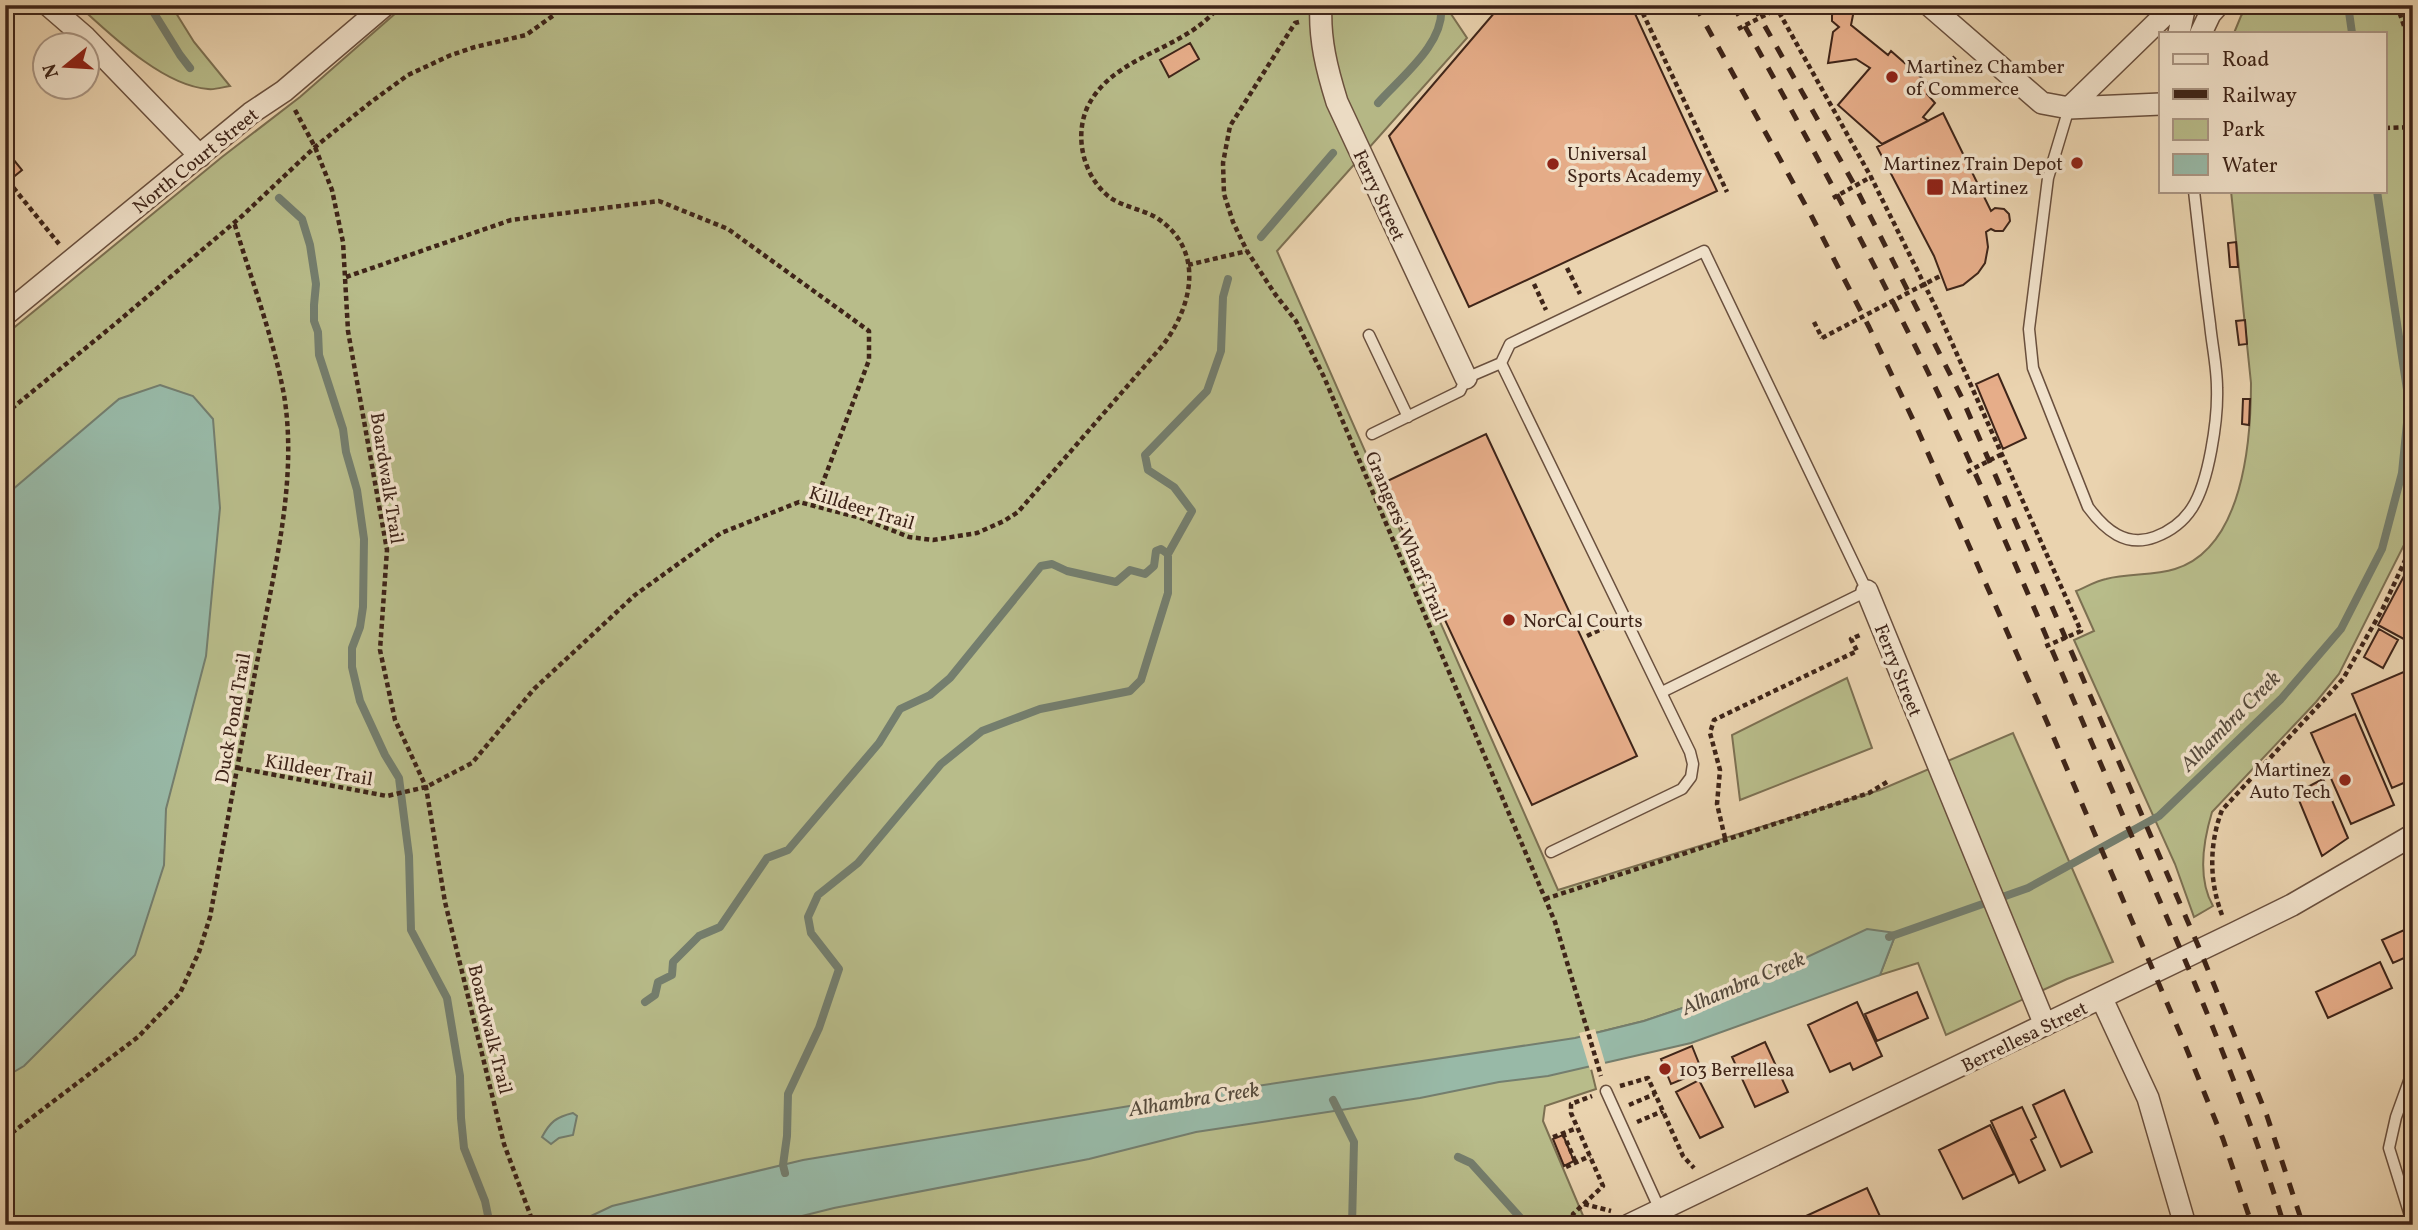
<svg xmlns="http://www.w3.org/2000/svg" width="2418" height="1230" font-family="Vollkorn,serif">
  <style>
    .green { fill: #b8bc8a; stroke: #7c7052; stroke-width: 2 }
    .water { fill: #98b9a7; stroke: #747e6e; stroke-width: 2 }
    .pier { fill: #ead3af }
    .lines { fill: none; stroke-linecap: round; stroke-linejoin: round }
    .stream { stroke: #747e6e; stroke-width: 8 }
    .building { fill: #e6ad89; stroke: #3f2519; stroke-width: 2 }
    .lane-casing { stroke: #6a503e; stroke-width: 13 }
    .street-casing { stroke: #6a503e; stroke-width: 24 }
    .path { stroke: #3f2519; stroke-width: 4.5; stroke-dasharray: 5 3.5; stroke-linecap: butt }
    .lane { stroke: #f1e2cb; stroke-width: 10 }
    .street { stroke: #f1e2cb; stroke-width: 21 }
    .rail { stroke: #3f2519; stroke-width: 5; stroke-dasharray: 12 12; stroke-linecap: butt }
    .path-bridge { stroke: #3f2519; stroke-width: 4.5; stroke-dasharray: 5 3.5; stroke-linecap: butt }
    .poi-dot { fill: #8f2418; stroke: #f1e2cb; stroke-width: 2.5 }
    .labels { text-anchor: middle; stroke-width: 7; stroke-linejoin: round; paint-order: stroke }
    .poi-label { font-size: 19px; fill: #3f2519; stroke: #f1e2cb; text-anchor: start }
    .street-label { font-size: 19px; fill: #3f2519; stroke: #f1e2cb }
    .water-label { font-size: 21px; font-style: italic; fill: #554a3c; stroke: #f1e2cb }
  </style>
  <rect width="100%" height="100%" fill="#ead3af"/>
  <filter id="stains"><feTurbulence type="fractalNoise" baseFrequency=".00286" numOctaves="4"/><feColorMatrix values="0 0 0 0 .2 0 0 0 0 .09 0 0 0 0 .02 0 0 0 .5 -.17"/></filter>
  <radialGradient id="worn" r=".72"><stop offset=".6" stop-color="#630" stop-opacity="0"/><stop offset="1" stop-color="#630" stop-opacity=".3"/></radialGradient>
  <!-- green -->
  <path class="green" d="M78 5H171L194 42 230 86C223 87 215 90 208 89 163 86 111 35 78 5Z
    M405 5H1445L1467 38 1277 251 1558 890 1880 790 2013 733 2113 962 2067 979 1946 1035 1918 963 1880 975 1896 933 1798 963 1739 989 1644 1021 1583 1036 1596 1089 1545 1106 1543 1121 1587 1225H5V335L222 157 300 97Z
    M2249 5H2413V512L2404 545 2339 674 2316 702 2212 812C2203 842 2197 878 2213 906L2194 917 2175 864 2074 640 2094 631 2076 591C2086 587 2096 581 2106 579 2128 573 2153 576 2175 569 2243 548 2251 442 2251 383L2231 191H2385V33H2234L2241 16Z
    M1847 678 1872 748 1740 800 1732 735Z"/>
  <!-- water -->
  <path class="water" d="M160 385 193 396 213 419 220 508 206 656 166 809 164 865 135 955 24 1066 5 1077V496L119 399Z
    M1867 929 1896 933 1880 975 1691 1043 1548 1076 1499 1082 1420 1098 1196 1132 1089 1159 834 1208 766 1225H572L612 1206 803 1160 1190 1096 1575 1038 1644 1021 1739 989Z
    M573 1113 577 1116 573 1135 559 1138 551 1144 542 1137C550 1122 556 1117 573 1113Z"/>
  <!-- pier -->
  <path class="pier" d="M1595 1029 1606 1066 1590 1070 1579 1033Z"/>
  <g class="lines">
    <!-- stream -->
    <path class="stream" d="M149 5 180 55 190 68
      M2348 5 2352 33
      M1378 103C1401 77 1446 43 1441 5
      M279 198 302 219 310 245 316 284 314 305V321L318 332 319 355 343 429 346 452 357 490 364 539 363 607 360 627 352 648V667L360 701 385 755 399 778 409 856 411 930 447 998 460 1076 461 1118 464 1148 485 1201 490 1225
      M1261 237 1333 153
      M1889 937 2028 888 2159 816 2281 699 2341 629 2382 549 2402 473 2409 403 2377 191
      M645 1002 655 995 658 982 672 975 673 962 699 936 720 927 767 858 788 850 879 743 900 709 930 695 950 678 1041 566 1052 564 1067 571 1116 582 1130 570 1145 574 1154 566 1156 551 1161 549 1168 554
      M1333 1100 1354 1142 1352 1225
      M1458 1157 1471 1163 1527 1225
      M785 1173 783 1165 787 1136 788 1094 819 1028 839 969 811 933 808 917 818 895 858 863 941 764 982 731 1040 709 1130 691 1141 680 1168 593V554L1192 511 1174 487 1148 470 1145 455 1207 391 1221 351 1223 297 1228 279
      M1603 1225 1609 1222"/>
  </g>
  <!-- building -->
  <path class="building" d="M1501 5H1631L1717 191 1469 307 1389 136Z
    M1844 7 1853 15 1851 25 1888 55 1891 51 1932 87 1927 94 1935 103 1923 117 1928 121 1882 144 1838 105 1870 68 1856 59 1828 63 1833 32 1839 27 1832 21V15L1837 9Z
    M1190 43 1199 59 1169 77 1160 60Z
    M1943 113 1991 211 1995 208 2004 209 2009 214 2010 221 2003 231H1995L1991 229 1986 232 1988 247 1985 263 1978 273 1963 285 1947 290 1934 256 1877 147Z
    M5 149 22 170 5 184Z
    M2236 242 2238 267H2230L2228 243Z
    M2245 320 2247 344 2239 345 2236 321Z
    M1998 374 2026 438 2003 449 1976 384Z
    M2243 399H2250L2249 425 2242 424Z
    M1486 434 1637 756 1532 805 1381 484Z
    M2413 559V644L2378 625Z
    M2379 629 2398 640 2383 668 2364 657Z
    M2413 668V779L2392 788 2352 694Z
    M2355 714 2394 805 2351 824 2311 733Z
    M2323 779 2348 838 2322 856 2296 793Z
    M2413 926V954L2393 963 2382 940Z
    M2380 962 2392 988 2328 1018 2316 992Z
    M1917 992 1928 1018 1877 1041 1865 1014Z
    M1857 1002 1882 1056 1853 1070 1850 1063 1830 1072 1808 1025Z
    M1765 1042 1788 1092 1755 1107 1732 1057Z
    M1692 1046 1702 1071 1671 1084 1661 1059Z
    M1699 1080 1723 1127 1700 1138 1676 1092Z
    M2064 1090 2092 1152 2061 1167 2033 1105Z
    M2022 1107 2036 1137 2031 1140 2045 1170 2019 1183 1991 1121Z
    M1990 1125 2014 1174 1963 1199 1939 1150Z
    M1563 1135 1574 1161 1564 1166 1553 1139Z
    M1867 1188 1884 1225H1811L1806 1216Z"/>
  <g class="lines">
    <!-- lane casing -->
    <g class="lane-casing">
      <path id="lane" d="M2069 108 2048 178 2029 329 2033 368 2088 507C2105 530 2126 548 2155 537 2171 531 2183 522 2192 508 2209 482 2218 419 2217 388 2217 367 2212 345 2210 324 2204 279 2199 235 2194 191
        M1369 335 1408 417
        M1501 363 1690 752 1693 764 1691 777 1682 789 1551 852
        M1372 434 1460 391 1466 378 1501 363 1510 344 1704 251 1867 591 1662 692
        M2413 1070 2396 1117 2389 1148 2413 1225
        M1606 1091 1660 1210"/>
    </g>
    <!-- street casing -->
    <g class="street-casing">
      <path id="street" d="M48 5 85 37 200 156
        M1321 5C1319 39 1327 70 1337 102L1466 378
        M1929 5 2042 103 2069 108 2161 104
        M2179 33 2185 5
        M2201 33 2210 14 2218 5
        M2069 108 2175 5
        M5 315 251 113 284 91 385 5
        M1867 591 2045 1025
        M2102 999 2148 1098 2185 1225
        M1629 1225 2235 933 2292 905 2413 835"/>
    </g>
    <!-- path -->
    <path class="path" d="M1639 5 1727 192
      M1775 5 1871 177 1939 314 2081 631 2044 647
      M2397 5 2413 53
      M1299 22 1295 23 1230 126 1223 163 1224 194 1233 222 1247 251 1275 294 1296 321 1324 377 1555 922 1601 1076
      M1738 29 1777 9
      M1948 65 1955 57
      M295 110 315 147 332 190 343 242 348 331 387 550 380 650 395 720 426 787 445 902 504 1144 534 1225
      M2385 128 2413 127
      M8 181 59 244
      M1833 198 1871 177
      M1188 265 1247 251
      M1567 268 1580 294
      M346 277 511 220 659 201 728 229 869 331V360L814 506
      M1534 284 1546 310
      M1814 322 1822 338
      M5 414 115 324 242 216 315 147 371 102 408 75 451 55 475 47 526 35 554 15 561 5
      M1967 472 2002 454
      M1587 636 1612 624
      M238 768 387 796 426 787 472 763 534 689 635 595 721 533 799 502 861 518 909 537 933 540 977 533 1004 521 1018 512 1163 345C1193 305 1205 250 1157 218 1142 209 1122 207 1108 196 1084 176 1074 138 1087 108 1113 53 1185 52 1220 5
      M1725 838 1717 804 1720 770 1710 733 1714 720 1857 651 1851 639 1860 635
      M1545 899 1869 793 1887 782
      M2222 915C2209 881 2209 844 2222 810L2343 679 2383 608 2413 543
      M1620 1086 1648 1078 1683 1156 1694 1168
      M1629 1105 1655 1094
      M1637 1122 1663 1111
      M1563 1133 1576 1163
      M1553 1137 1577 1128
      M5 1138 138 1037 180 993 199 952 210 917C226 829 242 740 259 652 274 569 298 480 284 395 273 336 251 279 234 222
      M1566 1167 1590 1156
      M1584 1204 1611 1211
      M1573 1225V1214L1603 1186 1571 1113V1104L1592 1096"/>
    <!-- lane -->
    <use href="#lane" class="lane"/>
    <!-- street -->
    <use href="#street" class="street"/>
    <!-- rail -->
    <path class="rail" d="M1695 5 1812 217 1869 327 1916 426 2047 722 2185 1045 2223 1139 2252 1225
      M1733 5C1799 122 1863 241 1923 362 1987 493 2042 628 2100 762 2165 915 2235 1066 2284 1225
      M1753 5 1855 186 1962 398 2200 950 2267 1116 2303 1225"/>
    <!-- path-bridge -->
    <path class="path-bridge" d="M1822 338 1942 275"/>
  </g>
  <!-- markers -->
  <g class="poi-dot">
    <circle cx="1892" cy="77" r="7"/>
    <circle cx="2077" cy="163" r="7"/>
    <circle cx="1553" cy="164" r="7"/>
    <rect x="1926" y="178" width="18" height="18" rx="3.5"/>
    <circle cx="1509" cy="620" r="7"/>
    <circle cx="2345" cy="780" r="7"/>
    <circle cx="1665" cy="1069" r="7"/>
  </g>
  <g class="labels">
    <!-- poi labels -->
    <g class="poi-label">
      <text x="1906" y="73">Martinez Chamber<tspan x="1906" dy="22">of Commerce</tspan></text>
      <text x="1567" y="160">Universal<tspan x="1567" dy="22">Sports Academy</tspan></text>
      <text x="2063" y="170" text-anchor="end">Martinez Train Depot</text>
      <text x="1951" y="194">Martinez</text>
      <text x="1523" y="627">NorCal Courts</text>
      <text x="2331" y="776" text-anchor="end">Martinez<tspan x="2331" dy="22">Auto Tech</tspan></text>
      <text x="1679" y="1076">103 Berrellesa</text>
    </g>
    <!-- street labels -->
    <g class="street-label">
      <text transform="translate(195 160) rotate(-39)" y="7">North Court Street</text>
      <text transform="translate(1380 195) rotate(65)" y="7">Ferry Street</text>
      <text transform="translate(388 478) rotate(81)" y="7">Boardwalk Trail</text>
      <text transform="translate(862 507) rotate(17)" y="7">Killdeer Trail</text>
      <text transform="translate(1407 536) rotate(67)" y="7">Grangers' Wharf Trail</text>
      <text transform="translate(1899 670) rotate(68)" y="7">Ferry Street</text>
      <text transform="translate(232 718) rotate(-80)" y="7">Duck Pond Trail</text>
      <text transform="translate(319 769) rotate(10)" y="7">Killdeer Trail</text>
      <text transform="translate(491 1029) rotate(76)" y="7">Boardwalk Trail</text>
      <text transform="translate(2024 1036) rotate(-26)" y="7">Berrellesa Street</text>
    </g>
    <!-- water labels -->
    <g class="water-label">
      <text transform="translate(2230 721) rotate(-45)" y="7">Alhambra Creek</text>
      <text transform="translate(1743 983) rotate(-23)" y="7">Alhambra Creek</text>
      <text transform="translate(1194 1099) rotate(-9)" y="7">Alhambra Creek</text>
    </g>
  </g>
  <!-- margin -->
  <rect width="2418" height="1230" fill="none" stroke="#ead3af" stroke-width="28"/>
  <rect x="7" y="7" width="2404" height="1216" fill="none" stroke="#3f2519" stroke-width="3.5"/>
  <rect x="14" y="14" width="2390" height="1202" fill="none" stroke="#3f2519" stroke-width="2"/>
  <!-- legend -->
  <rect x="2159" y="32" width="228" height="161" fill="#f1e2cb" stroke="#aa9684" stroke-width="2"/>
  <rect x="2173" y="54" width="35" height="10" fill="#f1e2cb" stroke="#aa9684" stroke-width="2"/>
  <text x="2222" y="66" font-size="21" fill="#3f2519">Road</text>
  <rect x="2173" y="89" width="35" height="10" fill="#3f2519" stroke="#aa9684" stroke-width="2"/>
  <text x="2222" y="102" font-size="21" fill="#3f2519">Railway</text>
  <rect x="2173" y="119" width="35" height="21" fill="#b8bc8a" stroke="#aa9684" stroke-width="2"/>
  <text x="2222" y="136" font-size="21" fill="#3f2519">Park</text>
  <rect x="2173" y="154" width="35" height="21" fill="#98b9a7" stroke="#aa9684" stroke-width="2"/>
  <text x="2222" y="172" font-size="21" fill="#3f2519">Water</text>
  <!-- north arrow -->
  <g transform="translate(66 66) rotate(252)"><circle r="33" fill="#f1e2cb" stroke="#aa9684" stroke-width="2"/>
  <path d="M0-5L12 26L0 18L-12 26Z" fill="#8f2418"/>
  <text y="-10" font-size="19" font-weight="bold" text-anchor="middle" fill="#3f2519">N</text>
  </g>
  <rect width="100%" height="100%" filter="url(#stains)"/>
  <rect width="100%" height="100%" fill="url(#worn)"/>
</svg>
